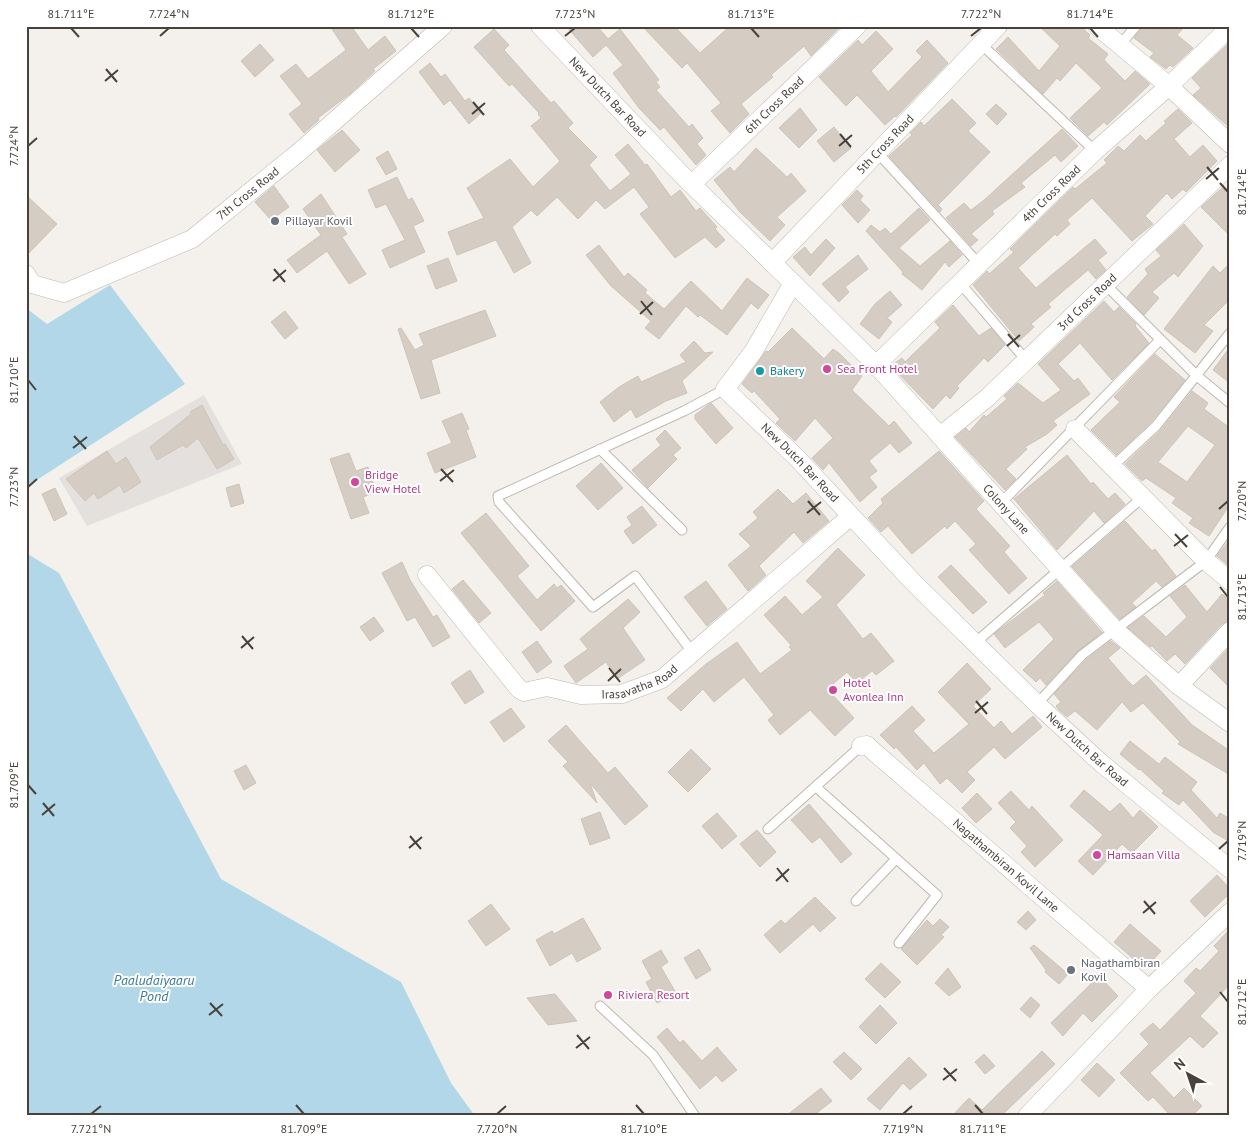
<svg xmlns="http://www.w3.org/2000/svg" width="1256" height="1142" font-family="'PT Sans',sans-serif">
  <style>
    .industrial { fill: #e4e0dd }
    .water { fill: #b1d7e9 }
    .building { fill: #d5ccc3; stroke: #cfc3b7; fill-rule: evenodd }
    .lines { fill: none; stroke-linecap: round; stroke-linejoin: round }
    .lane-casing { stroke: #bfb8b0; stroke-width: 11 }
    .street-casing { stroke: #bfb8b0; stroke-width: 19 }
    .lane { stroke: #fff; stroke-width: 9 }
    .street { stroke: #fff; stroke-width: 18 }
    .ticks { fill: none; stroke: #48423b; stroke-width: 2 }
    .worship-dot { fill: #6b7280; stroke: #fff; stroke-width: 2 }
    .hotel-dot { fill: #d1479c; stroke: #fff; stroke-width: 2 }
    .culture-dot { fill: #0f9aa8; stroke: #fff; stroke-width: 2 }
    .labels { text-anchor: middle; stroke-width: 4; stroke-linejoin: round; paint-order: stroke }
    .street-label { font-size: 12px; fill: #48423b; stroke: #fff }
    .worship-label { font-size: 12px; fill: #5b616d; stroke: #fff; text-anchor: start }
    .hotel-label { font-size: 12px; fill: #b23c85; stroke: #fff; text-anchor: start }
    .culture-label { font-size: 12px; fill: #0d838f; stroke: #fff; text-anchor: start }
    .water-label { font-size: 14px; font-style: italic; fill: #3b7999; stroke: #fff }
    .neatline { fill: none; stroke: #48423b; stroke-width: 2 }
    .ticks-label { font-size: 12px; text-anchor: middle; fill: #48423b }
  </style>
  <rect width="100%" height="100%" fill="#f4f1ec"/>
  <!-- industrial -->
  <path class="industrial" d="M204 395 242 464 87 526 59 478Z"/>
  <!-- water -->
  <path class="water" d="M110 285 185 384 26 487V308L47 324Z
    M26 553 59 573 221 879 401 982 451 1083 475 1116H26Z"/>
  <!-- building -->
  <path class="building" d="M330 26H351L368 50 385 36 396 51 373 69 375 71 351 93 318 118 319 120 304 133 289 114 302 104 280 76 296 64 308 79 346 50Z
    M566 26H597L608 39 620 29 659 80 656 82 660 87 656 90 689 127 692 124 703 138 697 144 706 155 696 165 664 127 660 130 639 108 613 73 623 65 606 45 593 57Z
    M642 26H674L700 53 730 26H841L811 56 804 46 771 75 773 77 741 104 749 114 730 133 711 111 721 103 687 63 682 68Z
    M1039 26H1080L1090 35 1088 38 1108 54 1104 60 1125 81 1135 71 1150 84 1107 125 1104 122 1088 136 1070 118 1102 88 1076 63 1060 81 1057 78 1043 94 996 49 1008 37 1039 71 1060 46Z
    M1142 26H1185L1177 35 1193 48 1173 67 1170 65 1166 69 1150 57 1154 53 1134 38Z
    M494 29 509 45 504 50 551 103 554 101 573 123 568 128 597 157 589 165 610 191 631 174 615 155 628 144 645 165 647 164 671 197 680 190 696 211 700 208 717 227 715 229 725 240 716 248 705 237 675 258 640 214 649 207 634 187 605 209 596 200 578 219 557 197 537 216 531 210 512 227 531 263 514 273 496 240 457 255 448 232 484 218 467 188 510 159 533 187 560 161 531 126 541 118 538 114 539 113 512 84 509 86 474 47Z
    M876 31 893 49 871 71 888 92 922 57 916 51 927 40 948 63 896 117 895 116 885 125 857 95 846 106 819 77 858 40 862 45Z
    M1230 42V128L1193 95 1201 88 1192 78Z
    M260 44 274 60 255 77 241 61Z
    M430 63 441 77 445 74 465 101 469 98 481 113 469 124 450 100 444 105 419 72Z
    M952 99 976 123 968 131 990 152 938 205 942 209 940 212 889 156 912 135 910 133 921 122 924 126Z
    M996 104 1007 114 997 125 986 114Z
    M800 108 817 130 799 148 779 128Z
    M1178 109 1192 123 1174 139 1190 157 1203 145 1217 161 1186 192 1183 189 1172 199 1167 193 1145 216 1153 224 1132 241 1092 198 1067 220 1070 224 1057 236 1055 234 1018 268 1036 288 1095 239 1107 253 1098 260 1106 270 1096 279 1088 270 1048 304 1051 307 1031 324 1034 327 1019 341 973 285 987 271 989 274 1014 252 1010 249 1073 187 1075 189 1107 163 1104 160 1118 146 1124 151 1140 135 1146 141 1166 123 1164 121Z
    M834 127 851 148 834 162 817 141Z
    M1062 129 1078 146 1061 162 1055 155 1021 183 1025 187 992 211 994 214 971 234 978 240 971 246 946 218 964 203 971 210 983 201Z
    M342 130 360 150 335 172 317 150Z
    M756 148 787 177 791 173 806 191 777 217 785 225 770 241 740 212 714 180 730 167 734 172Z
    M388 151 397 169 386 175 376 158Z
    M397 177 408 200 412 198 424 221 413 226 425 252 390 268 382 250 405 240 386 204 376 208 368 190Z
    M274 186 289 207 271 220 255 202Z
    M1230 186V236L1201 207 1222 188 1224 190Z
    M857 190 863 196 860 200 870 210 858 223 842 205Z
    M321 194 347 234 342 237 366 274 349 284 327 251 297 273 287 260 321 235 303 209Z
    M26 195 57 224 26 256Z
    M919 208 930 220 899 248 920 266 950 241 962 255 949 267 945 262 922 290 902 274 903 272 866 231 871 225 880 232 885 228 891 234Z
    M1184 224 1203 246 1178 277 1174 273 1152 292 1159 298 1144 315 1127 297 1148 274 1145 269 1161 256 1156 250Z
    M826 239 835 248 810 276 793 257 805 247 811 255Z
    M599 245 624 277 628 273 647 290 645 293 664 309 691 281 722 311 747 278 769 295 758 309 751 303 727 335 700 315 698 317 686 306 659 339 645 328 651 321 611 286 586 255Z
    M858 255 868 269 845 287 849 292 839 302 822 284Z
    M448 258 457 281 436 289 427 266Z
    M1230 263V299L1204 325 1213 331 1195 353 1164 329 1213 266 1220 273Z
    M890 291 902 305 887 318 892 322 879 339 860 324 875 304Z
    M1104 301 1114 312 1119 307 1136 324 1135 326 1149 343 1112 380 1080 343 1058 364 1074 381 1078 378 1090 394 1053 421 1057 425 1047 434 1025 447 1027 449 1006 469 1016 479 1005 490 955 437 966 428 969 432 984 415 986 417 1007 399 1004 396 1018 383 1043 403 1061 390 1038 364Z
    M953 305 979 336 991 328 1005 345 988 362 984 358 957 386 959 388 950 399 946 395 933 409 891 366 902 358 905 362 940 328 935 322Z
    M485 310 496 336 431 360 440 393 421 399 398 329 401 328 415 350 424 345 419 334Z
    M285 311 298 328 285 339 271 322Z
    M792 328 824 359 833 349 839 353 862 376 852 390 889 426 894 421 912 443 899 453 890 443 869 461 877 471 869 477 877 487 860 502 829 463 823 470 812 458 833 438 815 418 795 441 776 423 780 419 754 391 752 393 742 384 766 351 768 352Z
    M694 341 705 353 713 352 682 381 687 393 666 401 636 418 631 409 614 422 600 402 619 387 638 376 641 382 686 362 680 355Z
    M1230 347V383L1213 370Z
    M1155 354 1185 380 1151 422 1116 455 1091 430 1120 402 1114 397Z
    M1192 391 1208 403 1204 409 1230 428V504L1209 536 1189 523 1193 518 1172 503 1176 498 1146 478 1142 481 1125 464 1161 430ZM1188 426 1215 445 1187 482 1158 462Z
    M711 403 733 428 716 444 695 419V415Z
    M202 405 223 445 225 444 234 459 217 469 198 438 186 448 183 445 157 460 150 447 191 414 190 412Z
    M462 413 469 429 466 430 476 457 435 473 427 453 452 443 442 421Z
    M665 430 681 448 673 455 677 459 648 488 632 470 661 445 656 439Z
    M107 451 116 464 126 457 141 482 124 493 120 485 98 499 94 493 85 501 66 479Z
    M939 451 984 501 976 509 1010 546 1004 552 1027 578 1009 594 969 550 976 544 955 521 947 529 945 526 912 554 888 526 881 532 868 518 883 503 881 499Z
    M349 453 356 471 368 467 376 492 363 497 369 513 351 519 330 459Z
    M1067 455 1091 484 1093 482 1108 499 1115 493 1125 504 1104 523 1094 511 1057 550 1014 499Z
    M601 463 623 488 598 510 576 486Z
    M239 484 244 503 231 507 226 488Z
    M55 488 67 514 54 521 42 494Z
    M778 489 793 504 806 493 829 521 803 543 794 532 759 566 766 575 748 591 728 565 751 546 739 534 758 518 753 512Z
    M642 506 657 525 633 544 624 531 632 525 627 517Z
    M486 513 529 566 517 576 537 600 554 584 557 588 561 585 575 601 541 631 461 533Z
    M1125 521 1152 551 1155 549 1176 576 1162 587 1156 581 1132 603 1136 607 1119 619 1072 567Z
    M1230 539V567L1217 556Z
    M838 548 865 575 836 605 863 639 871 633 894 661 876 675 872 671 857 683 847 672 827 689 854 718 835 736 810 710 780 735 768 720 774 715 744 677 714 702 703 689 681 711 667 698 706 664 737 642 760 674 792 650 789 647 791 645 764 615 785 596 802 615 823 597 806 581Z
    M402 562 410 580 433 617 437 615 450 637 433 647 415 617 407 621 382 573Z
    M951 565 987 602 973 614 938 577Z
    M463 580 491 613 479 623 452 589Z
    M706 581 727 609 707 626 684 597Z
    M1057 581 1102 632 1078 651 1046 685 1040 678 1036 682 1023 670 1054 639 1039 622 1005 648 994 634 1045 595 1043 593Z
    M1185 585 1207 612 1222 594 1230 600V621L1222 624 1185 664 1175 654 1167 661 1152 646 1150 647 1128 628 1144 616 1166 637 1187 617 1170 596Z
    M628 599 640 612 623 628 645 660 617 679 606 662 576 683 564 666 588 649 580 639Z
    M374 617 384 631 370 641 360 627Z
    M537 641 552 662 537 673 522 652Z
    M1111 641 1120 648 1108 658 1127 680 1133 686 1146 675 1192 725 1230 751V775L1178 744 1180 742 1143 703 1131 712 1122 702 1097 730 1075 711 1067 717 1059 710 1056 706 1061 702 1054 694 1086 660Z
    M1230 647V688L1210 668Z
    M967 663 991 689 973 706 994 728 1001 721 1012 734 1033 716 1042 727 1005 759 994 747 967 772 975 780 962 793 947 778 940 784 924 763 917 770 896 747 894 749 880 735 912 706 925 720 913 731 934 753 969 724 938 692Z
    M470 670 484 692 465 704 451 683Z
    M511 708 525 727 504 742 490 722Z
    M566 725 608 773 615 767 648 806 625 825 590 783 597 803 563 766 568 762 548 741Z
    M1130 741 1159 764 1165 757 1197 782 1191 790 1217 818 1220 813 1230 819V842L1213 832 1183 800 1179 805 1162 793 1164 791 1140 769 1139 770 1120 754Z
    M691 749 711 769 688 792 668 772Z
    M246 765 256 783 244 790 234 771Z
    M1084 790 1110 812 1120 803 1133 818 1140 810 1158 827 1132 853 1122 844 1093 875 1078 861 1103 835 1070 806Z
    M1011 791 1029 810 1032 806 1063 840 1035 867 1021 852 1027 846 1010 828 1016 822 998 803Z
    M977 793 992 809 976 823 962 808Z
    M809 804 852 854 841 863 820 837 812 843 791 820Z
    M600 812 610 838 590 845 581 819Z
    M717 813 737 836 722 849 702 826Z
    M757 830 776 852 760 867 740 844Z
    M1217 875 1230 889V893L1205 917 1190 901Z
    M815 897 836 918 820 932 813 924 780 953 764 935 781 920 785 924Z
    M491 904 510 929 486 946 468 921Z
    M1028 911 1036 920 1026 930 1017 922Z
    M583 918 601 949 577 962 572 953 550 966 536 940 552 931 554 934Z
    M940 919 949 927 941 935 944 937 917 965 901 949 927 920 933 926Z
    M1130 924 1161 951 1145 969 1114 942Z
    M1230 929V984L1200 1016 1218 1033 1203 1048 1190 1036 1150 1073 1174 1098 1184 1088 1202 1106 1192 1116H1171L1153 1097 1148 1101 1120 1073 1149 1044 1140 1034 1153 1023 1160 1030 1196 993 1184 981 1196 968 1200 971 1219 951 1214 946Z
    M1034 945 1068 974 1059 984 1045 972 1046 970 1030 948Z
    M699 949 711 970 696 979 684 958Z
    M661 950 668 962 661 967 676 993 657 1003 646 982 652 979 642 961Z
    M881 963 901 982 885 998 865 979Z
    M948 968 961 987 949 996 935 983Z
    M1099 976 1118 996 1092 1022 1083 1013 1063 1036 1051 1023Z
    M555 994 577 1021 548 1025 527 998Z
    M1031 997 1040 1005 1030 1018 1020 1009Z
    M880 1005 897 1023 876 1044 859 1027Z
    M667 1028 680 1043 683 1040 702 1061 717 1047 737 1070 722 1082 716 1075 700 1089 657 1037Z
    M1042 1051 1055 1064 1001 1116H952L969 1098 982 1110Z
    M844 1052 862 1069 851 1080 833 1062Z
    M984 1054 995 1066 985 1074 975 1062Z
    M909 1057 927 1075 910 1090 903 1083 880 1110 867 1099Z
    M1097 1063 1115 1080 1099 1097 1081 1080Z
    M821 1088 832 1101 813 1116H786Z"/>
  <g class="lines">
    <!-- lane casing -->
    <g class="lane-casing">
      <path id="lane" d="M982 45 1095 151
        M1120 45 1136 26
        M878 153 979 264
        M960 283 1026 360
        M1106 285 1197 376 1230 403
        M600 449 682 530
        M1113 466 1156 426 1230 333
        M1000 504 1160 340
        M975 643 1143 497
        M693 653 635 576 593 607 499 502 498 496 684 411 725 389
        M1037 704 1082 655 1206 561 1230 527
        M816 787 937 895 899 943
        M768 829 861 746
        M856 901 895 860
        M600 1006 653 1055 695 1116"/>
    </g>
    <!-- street casing -->
    <g class="street-casing">
      <g id="street">
        <path id="s1" d="M540 26 682 175 793 283 753 352 725 389 797 458 913 582 1037 704 1101 763 1230 869"/>
        <path d="M1097 26 1169 86 1230 144"/>
        <path id="s2" d="M692 184 857 26"/>
        <path id="s3" d="M772 263 998 26"/>
        <path id="s4" d="M26 274 32 284 64 293 192 239 298 153 443 26"/>
        <path id="s5" d="M793 283 876 365 1115 630 1179 686 1230 723"/>
        <path id="s6" d="M876 365 1095 151 1169 86 1230 27"/>
        <path d="M1075 429 1206 561 1230 581"/>
        <path id="s7" d="M940 436 987 398 1230 165"/>
        <path id="s8" d="M427 575 519 689 524 692 547 687 581 695 622 694 662 679 851 516"/>
        <path d="M1179 686 1230 631"/>
        <path id="s9" d="M861 746 867 745 872 750 1149 989"/>
        <path d="M1027 1116 1149 989 1230 912"/>
      </g>
    </g>
    <!-- lane -->
    <use href="#lane" class="lane"/>
    <!-- street -->
    <use href="#street" class="street"/>
  </g>
  <!-- ticks -->
  <path class="ticks" d="M71 28 79 37M411 28 419 37M751 28 759 37M1090 28 1098 37M160 36 169 28M565 36 575 28M971 36 981 28M106 69 117 82M105 81 118 70M473 102 484 115M472 114 485 103M840 134 851 147M28 146 37 138M839 146 852 135M1207 167 1218 180M1206 179 1219 168M1220 183 1228 192M274 269 285 282M273 281 286 270M641 301 652 315M640 314 653 302M1008 334 1019 347M1007 346 1020 335M28 380 36 390M74 436 86 449M73 448 87 437M441 469 453 482M440 481 454 470M28 487 37 479M808 501 820 515M1219 509 1228 501M807 513 821 502M1175 534 1187 547M1174 546 1188 535M1220 587 1228 597M242 636 253 649M241 648 254 637M609 668 620 682M608 681 621 669M976 701 987 714M975 713 988 702M28 785 36 794M43 803 54 816M42 815 55 804M410 836 421 849M409 848 422 837M1219 849 1228 841M777 868 788 882M776 881 789 869M1144 901 1155 914M1143 913 1156 902M1220 992 1228 1002M210 1003 222 1016M209 1015 223 1004M577 1035 589 1049M576 1048 590 1037M944 1068 956 1081M943 1080 957 1069M296 1105 304 1114M636 1105 644 1114M975 1105 983 1114M91 1114 101 1106M497 1114 506 1106M903 1114 912 1106"/>
  <!-- markers -->
  <g class="worship-dot">
    <circle cx="275" cy="221" r="5"/>
    <circle cx="1071" cy="970" r="5"/>
  </g>
  <g class="hotel-dot">
    <circle cx="827" cy="369" r="5"/>
    <circle cx="355" cy="482" r="5"/>
    <circle cx="833" cy="690" r="5"/>
    <circle cx="1097" cy="855" r="5"/>
    <circle cx="608" cy="995" r="5"/>
  </g>
  <circle class="culture-dot" cx="760" cy="371" r="5"/>
  <g class="labels">
    <!-- street labels -->
    <g class="street-label">
      <text dy="4" stroke="none"><textPath href="#s1" startOffset="98">New Dutch Bar Road</textPath></text>
      <text dy="4" stroke="none"><textPath href="#s2" startOffset="114">6th Cross Road</textPath></text>
      <text dy="4" stroke="none"><textPath href="#s3" startOffset="164">5th Cross Road</textPath></text>
      <text dy="4" stroke="none"><textPath href="#s4" startOffset="256">7th Cross Road</textPath></text>
      <text dy="4" stroke="none"><textPath href="#s6" startOffset="245">4th Cross Road</textPath></text>
      <text dy="4" stroke="none"><textPath href="#s7" startOffset="199">3rd Cross Road</textPath></text>
      <text dy="4" stroke="none"><textPath href="#s1" startOffset="592">New Dutch Bar Road</textPath></text>
      <text dy="4" stroke="none"><textPath href="#s5" startOffset="311">Colony Lane</textPath></text>
      <text dy="4" stroke="none"><textPath href="#s8" startOffset="272">Irasavatha Road</textPath></text>
      <text dy="4" stroke="none"><textPath href="#s1" startOffset="998">New Dutch Bar Road</textPath></text>
      <text dy="4" stroke="none"><textPath href="#s9" startOffset="190">Nagathambiran Kovil Lane</textPath></text>
    </g>
    <!-- worship labels -->
    <g class="worship-label">
      <text x="285" y="225">Pillayar Kovil</text>
      <text x="1081" y="967">Nagathambiran<tspan x="1081" dy="14">Kovil</tspan></text>
    </g>
    <!-- hotel labels -->
    <g class="hotel-label">
      <text x="837" y="373">Sea Front Hotel</text>
      <text x="365" y="479">Bridge<tspan x="365" dy="14">View Hotel</tspan></text>
      <text x="843" y="687">Hotel<tspan x="843" dy="14">Avonlea Inn</tspan></text>
      <text x="1107" y="859">Hamsaan Villa</text>
      <text x="618" y="999">Riviera Resort</text>
    </g>
    <!-- culture labels -->
    <g class="culture-label">
      <text x="770" y="375">Bakery</text>
    </g>
    <!-- water labels -->
    <g class="water-label">
      <text x="154" y="985">Paaludaiyaaru<tspan x="154" dy="16">Pond</tspan></text>
    </g>
  </g>
  <!-- border -->
  <rect width="1256" height="1142" fill="none" stroke="#ffffff" stroke-width="55"/>
  <!-- north arrow -->
  <g transform="translate(1188 1074) rotate(320)" stroke="#ffffff" stroke-width="4" paint-order="stroke">
  <path d="M0-4L9 19L0 12L-9 19Z" fill="#48423b"/>
  <text y="-8" font-size="14" font-weight="bold" text-anchor="middle" fill="#48423b">N</text>
  </g>
  <rect x="28" y="28" width="1200" height="1086" class="neatline"/>
  <g class="ticks-label">
    <text x="71" y="18">81.711°E</text>
    <text x="169" y="18">7.724°N</text>
    <text x="411" y="18">81.712°E</text>
    <text x="575" y="18">7.723°N</text>
    <text x="751" y="18">81.713°E</text>
    <text x="981" y="18">7.722°N</text>
    <text x="1090" y="18">81.714°E</text>
    <text transform="translate(14 146) rotate(-90)" y="4">7.724°N</text>
    <text transform="translate(1242 192) rotate(-90)" y="4">81.714°E</text>
    <text transform="translate(14 380) rotate(-90)" y="4">81.710°E</text>
    <text transform="translate(14 487) rotate(-90)" y="4">7.723°N</text>
    <text transform="translate(1242 501) rotate(-90)" y="4">7.720°N</text>
    <text transform="translate(1242 597) rotate(-90)" y="4">81.713°E</text>
    <text transform="translate(14 785) rotate(-90)" y="4">81.709°E</text>
    <text transform="translate(1242 841) rotate(-90)" y="4">7.719°N</text>
    <text transform="translate(1242 1002) rotate(-90)" y="4">81.712°E</text>
    <text x="91" y="1133">7.721°N</text>
    <text x="304" y="1133">81.709°E</text>
    <text x="497" y="1133">7.720°N</text>
    <text x="644" y="1133">81.710°E</text>
    <text x="903" y="1133">7.719°N</text>
    <text x="983" y="1133">81.711°E</text>
  </g>
</svg>
